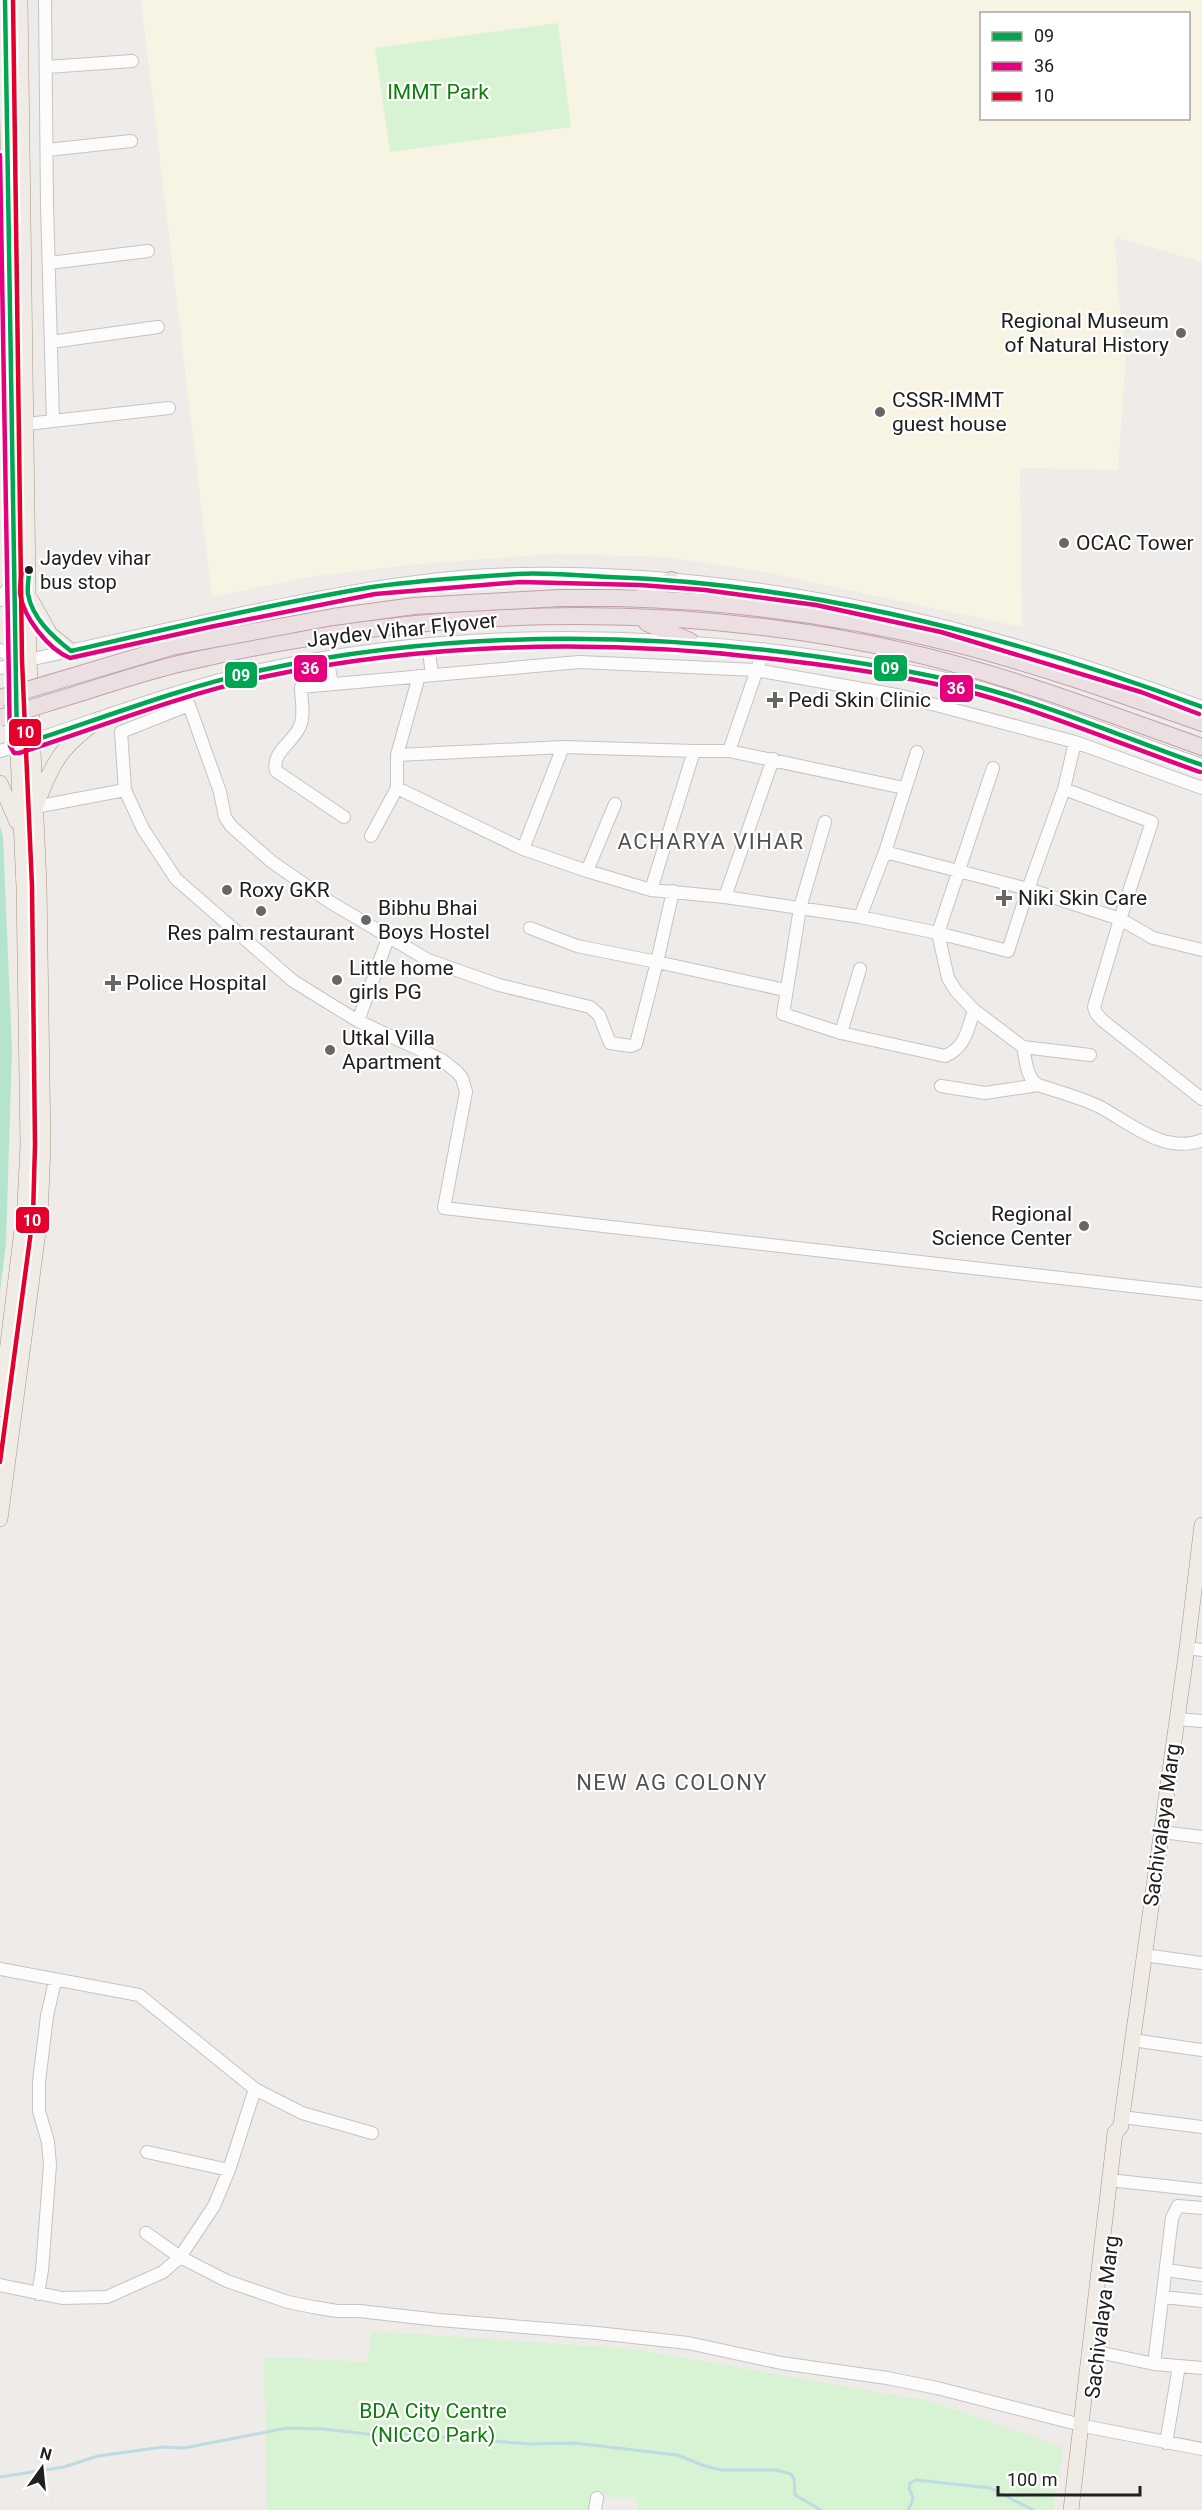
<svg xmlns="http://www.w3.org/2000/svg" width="1202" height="2510" font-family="Roboto,sans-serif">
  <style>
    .education { fill: #f7f4e4; fill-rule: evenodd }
    .park { fill: #d7f3d4 }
    .pitch { fill: #b4e4cb }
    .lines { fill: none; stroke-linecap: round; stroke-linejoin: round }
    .stream { stroke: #bcdce1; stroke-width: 3 }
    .minor-casing { stroke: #c5c4c3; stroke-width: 14 }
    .major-casing { stroke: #a59784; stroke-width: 16 }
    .highway-casing { stroke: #c39fad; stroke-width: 18 }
    .minor { stroke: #fcfcfc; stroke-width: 12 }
    .major { stroke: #f1ebe5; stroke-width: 15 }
    .highway { stroke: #ebdfe2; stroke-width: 16 }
    .highway-bridge-casing { stroke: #c39fad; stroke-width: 18; stroke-linecap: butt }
    .highway-bridge { stroke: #ebdfe2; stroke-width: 16 }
    .bus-1-casing { stroke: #fff; stroke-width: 9 }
    .bus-2-casing { stroke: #fff; stroke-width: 9 }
    .bus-3-casing { stroke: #fff; stroke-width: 9 }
    .bus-1 { stroke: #00a651; stroke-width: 4.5 }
    .bus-2 { stroke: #e5007d; stroke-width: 4.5 }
    .bus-3 { stroke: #e4002b; stroke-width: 4.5 }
    .poi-dot { fill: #686766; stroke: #fff; stroke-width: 2 }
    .bus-dot { fill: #202020; stroke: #fff; stroke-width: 2 }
    .labels { text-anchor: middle; stroke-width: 4.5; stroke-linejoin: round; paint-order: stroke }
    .bus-label { font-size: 20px; fill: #202020; stroke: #fff; text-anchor: start }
    .park-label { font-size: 21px; fill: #0d800c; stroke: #fff }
    .poi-label { font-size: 21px; fill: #202020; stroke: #fff; text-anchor: start }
    .street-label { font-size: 21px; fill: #202020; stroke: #fff }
    .neighbourhood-label { font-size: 22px; letter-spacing: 1.5px; fill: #535353; stroke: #fff }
    .line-badge { stroke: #fff; stroke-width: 2 }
    .badge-label { font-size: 16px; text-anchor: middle; font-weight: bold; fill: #fff }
  </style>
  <rect width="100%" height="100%" fill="#eeebe8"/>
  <!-- education -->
  <path class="education" d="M141 0H1202V262L1115 237 1118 295 1126 354 1118 470 1020 468 1022 627 769 573 668 557 553 554 418 564 309 577 212 597ZM982 14H1188V118H982Z"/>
  <!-- park -->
  <path class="park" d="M558 23 571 127 390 152 375 48Z
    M371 2331 633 2349 929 2401 1063 2447 1053 2510H638L636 2497H600V2510H267L264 2358H295L368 2362Z"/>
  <!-- pitch -->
  <path class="pitch" d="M0 826 3 837 12 1048 6 1243 0 1292Z"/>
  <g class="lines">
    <!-- stream -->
    <path class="stream" d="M0 2477 64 2467 98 2456 163 2447 184 2448 287 2428 323 2429 376 2435 402 2434 531 2444 574 2443 677 2455 705 2466 722 2470H776L791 2474 794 2479 795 2495 821 2510
      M908 2510C913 2501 915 2498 909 2489L910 2483 916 2480 990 2488 1033 2510"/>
    <!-- minor casing -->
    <g class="minor-casing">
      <path id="minor" d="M45 0 47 204 53 421 169 408
        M47 67 132 61
        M47 150 131 141
        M49 263 148 251
        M51 342 158 327
        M0 398 13 404
        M27 424 53 421
        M0 429 13 428
        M0 600 15 578
        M428 644 432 675
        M0 650 14 658
        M327 658 332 684
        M29 660C114 641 198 622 282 605 361 589 440 575 521 574 754 570 984 626 1202 707
        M0 668 14 664
        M0 751C87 724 171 690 260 670 444 630 636 630 821 657 872 665 924 672 974 686 1051 708 1126 739 1202 765
        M729 751 904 788
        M917 752 885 852 1028 889 1064 789 1075 742
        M397 755 563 747 694 751
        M993 768 938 933 948 978 956 991 974 1010 1023 1047 1090 1055
        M397 788 523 849 587 871 651 890 725 897 860 917 885 852
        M35 807 125 790
        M344 817 276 771C271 752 294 742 300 726 305 715 301 699 301 687L579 662 756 670 902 696 1075 742 1202 788
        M825 822 800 908 783 1014 841 1033 945 1056C965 1048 968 1029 974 1010
        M371 836 397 788V755L419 676
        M523 849 563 747
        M587 871 615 804
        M651 890 694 751H729L764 649
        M673 891 657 962 785 990
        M725 897 773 759
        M860 917 938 933 1008 951 1028 889 1120 919 1152 822 1064 789
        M530 928 577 946 657 962 636 1044 631 1046 610 1043 599 1015 590 1007 499 985 428 960 330 902 272 862 231 826 225 817 220 792 189 705 121 732 125 790 143 829 176 879 293 981 358 1021 442 1060 457 1072 462 1078 466 1092 444 1208 1202 1294
        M1202 950 1153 938 1120 919 1094 1007 1096 1013 1102 1020 1202 1099
        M358 1021 388 938
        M841 1033 860 969
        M1023 1047C1026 1060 1026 1078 1038 1085 1059 1092 1080 1097 1100 1107 1130 1123 1165 1155 1202 1140
        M941 1086 985 1093 1038 1085
        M1187 1648 1202 1650
        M1177 1719 1202 1721
        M1162 1832 1202 1837
        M1144 1955 1202 1963
        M0 1969 139 1995 255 2089 302 2113 372 2133
        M1132 2040 1202 2050
        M1122 2117 1202 2127
        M147 2152 229 2170
        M1118 2181 1202 2190
        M146 2233 180 2257 227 2281 288 2302 313 2307 337 2311H359L439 2320 597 2333 688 2343 781 2363 887 2378 937 2388 1089 2427 1202 2449
        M1166 2270 1202 2275
        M0 2285 62 2298 107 2297 163 2272 180 2257 214 2206 229 2170 255 2089
        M38 2294 42 2270 50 2165 48 2142 39 2111V2082L47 2016 55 1981
        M1163 2297 1202 2301
        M1098 2352 1154 2364 1179 2366 1166 2443
        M1154 2364 1172 2218 1178 2206 1202 2208
        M1179 2366 1202 2368
        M595 2510 597 2498"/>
    </g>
    <!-- major casing -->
    <g class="major-casing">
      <path id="major" d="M31 600 50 634 71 651
        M0 783 17 822
        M37 803C55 759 60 748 100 719
        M0 1409 25 1205 28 1145 24 887 14 664 13 370 5 0
        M0 1519 40 1217 43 1145 39 886 29 660 20 0
        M1071 2510 1115 2133 1121 2126 1122 2117 1187 1648 1202 1525"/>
    </g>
    <!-- highway casing -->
    <g class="highway-casing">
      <path id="highway" d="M618 598C733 601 848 617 960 645 1042 666 1122 695 1202 723
        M639 598 671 580
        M647 623 690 641
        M51 702C96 689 141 672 187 662 419 607 670 599 903 651 1005 674 1104 712 1202 747"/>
    </g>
    <!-- minor -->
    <use href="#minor" class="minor"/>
    <!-- major -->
    <use href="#major" class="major"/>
    <!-- highway -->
    <use href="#highway" class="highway"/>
    <!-- highway-bridge casing -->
    <g class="highway-bridge-casing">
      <path id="highway-bridge" d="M0 698 171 647 333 617 414 606 561 598H618
        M0 718 51 702"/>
    </g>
    <!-- highway-bridge -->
    <use href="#highway-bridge" class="highway-bridge"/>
    <!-- bus-1 casing -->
    <g class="bus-1-casing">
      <path id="bus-1" d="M5 0 17 746C98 720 178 688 262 670 436 633 615 631 791 653 851 661 912 670 971 685 1050 705 1125 738 1202 765
        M29 570C29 578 27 586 28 594 32 618 53 637 71 651 171 628 271 604 372 587 419 580 469 577 517 574 547 572 579 576 609 577 812 584 1012 636 1202 707"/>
    </g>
    <!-- bus-2 casing -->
    <g class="bus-2-casing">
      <path id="bus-2" d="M0 155 10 746 14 753H19C100 727 180 695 263 677 436 641 615 639 790 661 850 668 911 677 970 692 1048 713 1123 745 1200 772
        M22 570C21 577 20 586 20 593 23 617 48 649 70 658L210 627 375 594 520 582 640 585 705 590 816 605 941 632 1141 692 1199 714"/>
    </g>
    <!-- bus-3 casing -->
    <g class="bus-3-casing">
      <path id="bus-3" d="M0 1462 33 1216 35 1145 32 886 22 660 13 0"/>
    </g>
    <!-- bus-1 -->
    <use href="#bus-1" class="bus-1"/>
    <!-- bus-2 -->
    <use href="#bus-2" class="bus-2"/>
    <!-- bus-3 -->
    <use href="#bus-3" class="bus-3"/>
  </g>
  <!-- markers -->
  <g class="poi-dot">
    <circle cx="1181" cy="333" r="6"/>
    <circle cx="880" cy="412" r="6"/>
    <circle cx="1064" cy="543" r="6"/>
    <path d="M772 691h6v6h6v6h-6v6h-6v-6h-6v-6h6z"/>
    <circle cx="227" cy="890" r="6"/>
    <path d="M1001 889h6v6h6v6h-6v6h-6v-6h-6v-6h6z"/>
    <circle cx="261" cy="911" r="6"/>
    <circle cx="366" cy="920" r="6"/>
    <circle cx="337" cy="980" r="6"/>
    <path d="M110 974h6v6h6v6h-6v6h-6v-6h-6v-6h6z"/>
    <circle cx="330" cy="1050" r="6"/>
    <circle cx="1084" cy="1226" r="6"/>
  </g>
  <circle class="bus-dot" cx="29" cy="570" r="5"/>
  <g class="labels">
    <!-- bus labels -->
    <g class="bus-label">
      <text x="40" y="565">Jaydev vihar<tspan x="40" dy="24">bus stop</tspan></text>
    </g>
    <!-- park labels -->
    <g class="park-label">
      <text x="438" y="99">IMMT Park</text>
      <text x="433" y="2418">BDA City Centre<tspan x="433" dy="24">(NICCO Park)</tspan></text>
    </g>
    <!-- poi labels -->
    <g class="poi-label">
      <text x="1169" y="328" text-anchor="end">Regional Museum<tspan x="1169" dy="24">of Natural History</tspan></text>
      <text x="892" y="407">CSSR-IMMT<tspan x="892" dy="24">guest house</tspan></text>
      <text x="1076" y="550">OCAC Tower</text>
      <text x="788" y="707">Pedi Skin Clinic</text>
      <text x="239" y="897">Roxy GKR</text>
      <text x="1018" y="905">Niki Skin Care</text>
      <text x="378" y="915">Bibhu Bhai<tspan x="378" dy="24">Boys Hostel</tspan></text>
      <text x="261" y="940" text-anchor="middle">Res palm restaurant</text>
      <text x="349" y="975">Little home<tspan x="349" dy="24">girls PG</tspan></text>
      <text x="126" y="990">Police Hospital</text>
      <text x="342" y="1045">Utkal Villa<tspan x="342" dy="24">Apartment</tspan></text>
      <text x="1072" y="1221" text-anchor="end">Regional<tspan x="1072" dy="24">Science Center</tspan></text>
    </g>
    <!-- street labels -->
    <g class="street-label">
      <text transform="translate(402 630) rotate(-6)" y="7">Jaydev Vihar Flyover</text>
      <text transform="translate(1162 1825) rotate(-82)" y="7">Sachivalaya Marg</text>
      <text transform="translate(1102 2317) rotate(-83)" y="7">Sachivalaya Marg</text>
    </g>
    <!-- neighbourhood labels -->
    <g class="neighbourhood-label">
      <text x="711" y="849">ACHARYA VIHAR</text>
      <text x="672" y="1790">NEW AG COLONY</text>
    </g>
  </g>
  <g class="line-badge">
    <rect x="873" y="654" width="35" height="28" rx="6" fill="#00a651"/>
    <rect x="293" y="654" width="35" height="29" rx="6" fill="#e5007d"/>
    <rect x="224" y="661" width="34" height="28" rx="6" fill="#00a651"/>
    <rect x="939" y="674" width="35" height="29" rx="6" fill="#e5007d"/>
    <rect x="8" y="718" width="34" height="29" rx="6" fill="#e4002b"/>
    <rect x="15" y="1206" width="35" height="28" rx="6" fill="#e4002b"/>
  </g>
  <g class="badge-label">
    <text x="890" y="674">09</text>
    <text x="310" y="674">36</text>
    <text x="241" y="681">09</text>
    <text x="956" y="694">36</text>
    <text x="25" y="738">10</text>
    <text x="32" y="1226">10</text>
  </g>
  <!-- legend -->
  <rect x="980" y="12" width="210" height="108" fill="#ffffff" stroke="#a6a6a6" stroke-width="1.5"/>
  <rect x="992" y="32" width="30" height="9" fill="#00a651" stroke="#a6a6a6" stroke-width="1.5"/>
  <text x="1034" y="42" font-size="18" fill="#202020">09</text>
  <rect x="992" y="62" width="30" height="9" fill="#e5007d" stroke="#a6a6a6" stroke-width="1.5"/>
  <text x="1034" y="72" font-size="18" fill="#202020">36</text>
  <rect x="992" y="92" width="30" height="9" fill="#e4002b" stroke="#a6a6a6" stroke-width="1.5"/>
  <text x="1034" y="102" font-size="18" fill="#202020">10</text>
  <!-- north arrow -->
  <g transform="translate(42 2468) rotate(15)" stroke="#ffffff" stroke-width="4.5" paint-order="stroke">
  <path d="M0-4.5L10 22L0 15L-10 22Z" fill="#202020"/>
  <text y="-9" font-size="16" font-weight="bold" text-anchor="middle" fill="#202020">N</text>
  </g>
  <!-- scale -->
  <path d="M998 2486v9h142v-9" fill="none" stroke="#202020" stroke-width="3"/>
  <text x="1007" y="2486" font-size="18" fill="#202020" stroke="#ffffff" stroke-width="4.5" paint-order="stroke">100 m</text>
</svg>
